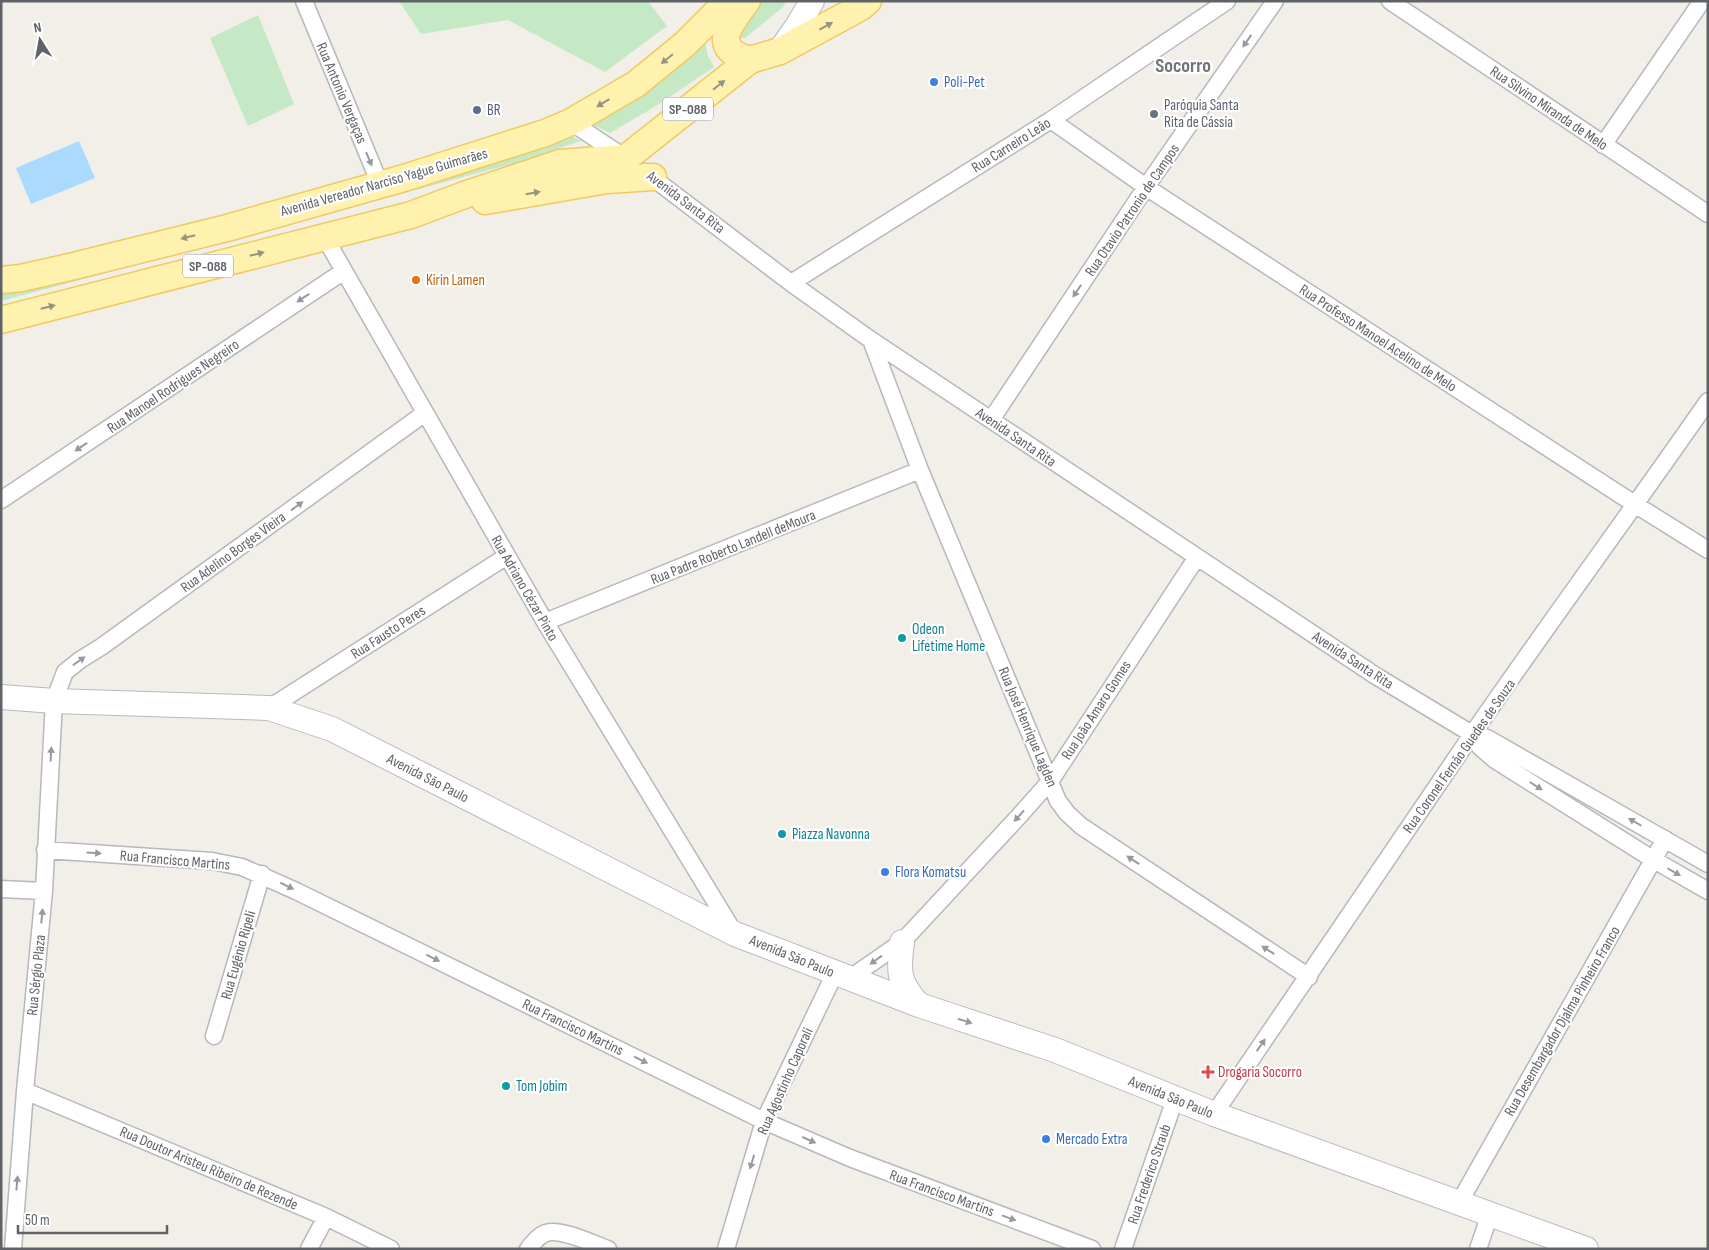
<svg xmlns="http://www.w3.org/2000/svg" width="1709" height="1250" font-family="'Sofia Sans Condensed',sans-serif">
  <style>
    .green { fill: #c5e8c5 }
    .water { fill: #aadaff }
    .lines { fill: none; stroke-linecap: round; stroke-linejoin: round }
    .street-casing { stroke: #b5b8bc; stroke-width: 19 }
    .secondary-casing { stroke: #b6babf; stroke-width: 26 }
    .primary-casing { stroke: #f2c960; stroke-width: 29 }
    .street { stroke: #fff; stroke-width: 16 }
    .secondary { stroke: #fff; stroke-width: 24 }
    .primary { stroke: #fff2af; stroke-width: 26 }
    .oneway { fill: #979581 }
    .oneway2 { fill: #979a9d }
    .shop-dot { fill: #3f7fe0; stroke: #fff; stroke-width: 2 }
    .service-dot { fill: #5c6f8a; stroke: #fff; stroke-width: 2 }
    .worship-dot { fill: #6b7280; stroke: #fff; stroke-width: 2 }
    .food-dot { fill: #e8710a; stroke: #fff; stroke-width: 2 }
    .culture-dot { fill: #0f9aa8; stroke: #fff; stroke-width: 2 }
    .health-dot { fill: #e0444e; stroke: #fff; stroke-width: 2 }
    .labels { text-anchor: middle; stroke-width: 4.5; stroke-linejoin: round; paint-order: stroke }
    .shield { fill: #fff; stroke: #8f9295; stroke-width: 1 }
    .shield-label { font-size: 14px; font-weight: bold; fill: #5f6368 }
    .shop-label { font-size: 15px; fill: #366cbe; stroke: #fff; text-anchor: start }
    .street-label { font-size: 15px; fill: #5f6368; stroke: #fff }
    .worship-label { font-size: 15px; fill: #5b616d; stroke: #fff; text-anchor: start }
    .service-label { font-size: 15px; fill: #4e5e75; stroke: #fff; text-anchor: start }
    .food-label { font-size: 15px; fill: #c56008; stroke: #fff; text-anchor: start }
    .culture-label { font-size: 15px; fill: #0d838f; stroke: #fff; text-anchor: start }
    .health-label { font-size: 15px; fill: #be3a42; stroke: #fff; text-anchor: start }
    .district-label { font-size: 20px; font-weight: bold; fill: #70757a; stroke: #fff }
  </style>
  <rect width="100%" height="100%" fill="#f1efe8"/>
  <!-- green -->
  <path class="green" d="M399 1H648L667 26 605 72 508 20 421 34Z
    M755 1H787L782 8 745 38H738Z
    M258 15 294 104 248 126 210 38Z
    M705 42 708 56 714 67 656 106 610 133 589 123Z
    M571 136 581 141 512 164 1 301V287Z"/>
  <!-- water -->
  <path class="water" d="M79 141 95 178 31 204 16 168Z"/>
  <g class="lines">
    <!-- street casing -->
    <g class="street-casing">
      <path id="street" d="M304 1 380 184
        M1390 1 1708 214
        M1051 120 1146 187 1636 505 1708 550
        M571 122 625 158
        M1603 145 1702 1
        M645 172 791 283 871 340 1376 676 1472 734 1487 738 1708 864
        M324 236 545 622 735 934
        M791 283 1051 120 1227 1
        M871 340 920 470 1058 801 1067 813 1081 826 1309 977
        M991 420 1146 187 1275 1
        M1 500 344 271
        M545 622 920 470
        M269 708 507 556
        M1472 734 1480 747 1495 760 1654 860 1708 891
        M45 850 212 861 242 867 296 891 764 1121 850 1158 1092 1249
        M1 889 44 891
        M850 978 902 942 1021 814 1051 780 1197 557
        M214 1036 262 874
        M25 1091 326 1217 391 1249
        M1214 1114C1301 988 1385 861 1471 736 1549 623 1630 513 1708 401
        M1459 1203 1665 839
        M13 1249 25 1091 44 891 54 701 65 672 80 660 101 647 425 413
        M309 1249 326 1217
        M528 1249C533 1243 539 1235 546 1233 561 1228 593 1244 608 1249
        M726 1249 764 1121 835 973
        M1123 1249 1175 1099
        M1478 1249 1490 1214"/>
    </g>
    <!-- secondary casing -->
    <g class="secondary-casing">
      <path id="secondary" d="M780 51 798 25 812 1
        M1 697 54 701 269 708 332 729 735 934 919 1005 1055 1050 1214 1114 1586 1249
        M902 942C898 971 898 983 919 1005"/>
    </g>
    <!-- primary casing -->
    <g class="primary-casing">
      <path id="primary" d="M747 1C729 25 709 48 750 60
        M485 201 607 180 653 177
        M1 280 21 278 74 266 227 228 404 178 545 133 571 122 636 84 685 44 728 1
        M1 320 411 215 467 194 560 163 626 158 750 60 780 51 861 7 868 1"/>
    </g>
    <!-- street -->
    <use href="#street" class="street"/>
    <!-- secondary -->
    <use href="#secondary" class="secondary"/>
    <!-- primary -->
    <use href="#primary" class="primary"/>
  </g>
  <!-- one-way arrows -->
  <defs><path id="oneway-solid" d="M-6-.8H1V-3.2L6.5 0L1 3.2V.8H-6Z" transform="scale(1.25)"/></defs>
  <g class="oneway">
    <use href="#oneway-solid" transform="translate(826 26) rotate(-29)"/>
    <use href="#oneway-solid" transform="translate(667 59) rotate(141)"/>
    <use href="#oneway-solid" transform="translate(719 85) rotate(-38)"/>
    <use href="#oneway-solid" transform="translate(603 103) rotate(149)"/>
    <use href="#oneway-solid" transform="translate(533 193) rotate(-10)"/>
    <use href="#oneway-solid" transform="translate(188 237) rotate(166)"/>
    <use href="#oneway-solid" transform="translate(257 254) rotate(-14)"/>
    <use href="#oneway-solid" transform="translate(48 307) rotate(-14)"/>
  </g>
  <g class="oneway2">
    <use href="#oneway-solid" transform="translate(1247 41) rotate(125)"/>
    <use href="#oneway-solid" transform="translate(369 159) rotate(67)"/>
    <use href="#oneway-solid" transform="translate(1077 291) rotate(124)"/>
    <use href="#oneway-solid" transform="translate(303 298) rotate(146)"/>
    <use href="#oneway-solid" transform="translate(81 447) rotate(146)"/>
    <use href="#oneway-solid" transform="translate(297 506) rotate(-36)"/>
    <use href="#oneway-solid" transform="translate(79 661) rotate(-35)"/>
    <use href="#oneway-solid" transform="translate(51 754) rotate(-87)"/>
    <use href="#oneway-solid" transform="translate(1536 786) rotate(32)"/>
    <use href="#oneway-solid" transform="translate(1019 816) rotate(132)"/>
    <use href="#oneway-solid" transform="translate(1635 822) rotate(-150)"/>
    <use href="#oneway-solid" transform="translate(94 853) rotate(4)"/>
    <use href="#oneway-solid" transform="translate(1133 860) rotate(-147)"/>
    <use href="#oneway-solid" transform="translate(1674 872) rotate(30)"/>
    <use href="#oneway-solid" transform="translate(287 886) rotate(26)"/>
    <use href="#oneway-solid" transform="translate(42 916) rotate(-84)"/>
    <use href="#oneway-solid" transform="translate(1268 950) rotate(-147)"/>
    <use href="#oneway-solid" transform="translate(433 958) rotate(26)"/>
    <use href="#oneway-solid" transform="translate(876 960) rotate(144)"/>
    <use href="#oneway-solid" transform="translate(965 1021) rotate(18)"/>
    <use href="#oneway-solid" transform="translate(1261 1045) rotate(-55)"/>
    <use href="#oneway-solid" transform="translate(641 1060) rotate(26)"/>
    <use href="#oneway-solid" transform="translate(809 1140) rotate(24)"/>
    <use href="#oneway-solid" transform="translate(752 1162) rotate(107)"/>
    <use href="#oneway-solid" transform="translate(17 1183) rotate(-85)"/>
    <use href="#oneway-solid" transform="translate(1009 1218) rotate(20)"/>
  </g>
  <!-- markers -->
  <g class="shop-dot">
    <circle cx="934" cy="82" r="5"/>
    <circle cx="885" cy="872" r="5"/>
    <circle cx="1046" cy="1139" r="5"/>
  </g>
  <circle class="service-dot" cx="477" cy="110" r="5"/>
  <circle class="worship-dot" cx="1154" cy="114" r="5"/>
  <circle class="food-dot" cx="416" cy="280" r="5"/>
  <g class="culture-dot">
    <circle cx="902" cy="638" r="5"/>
    <circle cx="782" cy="834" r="5"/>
    <circle cx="506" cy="1086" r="5"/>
  </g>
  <path class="health-dot" d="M1205.5 1064.5h5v5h5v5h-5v5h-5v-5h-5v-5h5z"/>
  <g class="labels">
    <!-- shield labels -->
    <g class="shield">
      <rect x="663" y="97.5" width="50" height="23" rx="4"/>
      <rect x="183" y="254.5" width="50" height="23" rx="4"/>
    </g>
    <g class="shield-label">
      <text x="688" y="114">SP-088</text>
      <text x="208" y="271">SP-088</text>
    </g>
    <!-- shop labels -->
    <g class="shop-label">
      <text x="944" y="87">Poli-Pet</text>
      <text x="895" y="877">Flora Komatsu</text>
      <text x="1056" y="1144">Mercado Extra</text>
    </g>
    <!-- street labels -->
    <g class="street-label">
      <text transform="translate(342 93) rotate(67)" y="5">Rua Antonio Vergaças</text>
      <text transform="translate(1549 108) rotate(34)" y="5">Rua Silvino Miranda de Melo</text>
      <text transform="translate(1011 145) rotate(-32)" y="5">Rua Carneiro Leão</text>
      <text transform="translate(384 182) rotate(-16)" y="5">Avenida Vereador Narciso Yague Guimarães</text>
      <text transform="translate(686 202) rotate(37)" y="5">Avenida Santa Rita</text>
      <text transform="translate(1132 210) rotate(-56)" y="5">Rua Otavio Patronio de Campos</text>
      <text transform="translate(1378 338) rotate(33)" y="5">Rua Professo Manoel Acelino de Melo</text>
      <text transform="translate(173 386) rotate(-34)" y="5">Rua Manoel Rodrigues Negreiro</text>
      <text transform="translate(1016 437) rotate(34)" y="5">Avenida Santa Rita</text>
      <text transform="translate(733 547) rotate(-22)" y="5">Rua Padre Roberto Landell deMoura</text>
      <text transform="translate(233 552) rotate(-36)" y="5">Rua Adelino Borges Vieira</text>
      <text transform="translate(525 588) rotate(60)" y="5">Rua Adriano Cézar Pinto</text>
      <text transform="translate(388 632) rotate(-33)" y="5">Rua Fausto Peres</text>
      <text transform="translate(1353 660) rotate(33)" y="5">Avenida Santa Rita</text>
      <text transform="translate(1096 710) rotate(-57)" y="5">Rua João Amaro Gomes</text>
      <text transform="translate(1028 727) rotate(67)" y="5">Rua José Henrique Lagden</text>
      <text transform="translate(1459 756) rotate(-55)" y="5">Rua Coronel Fernão Guedes de Souza</text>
      <text transform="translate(428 778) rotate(27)" y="5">Avenida São Paulo</text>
      <text transform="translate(175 860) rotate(5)" y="5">Rua Francisco Martins</text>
      <text transform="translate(238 955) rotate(-74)" y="5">Rua Eugênio Ripeli</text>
      <text transform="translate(792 956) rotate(22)" y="5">Avenida São Paulo</text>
      <text transform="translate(36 975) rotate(-84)" y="5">Rua Sérgio Plaza</text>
      <text transform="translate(1562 1021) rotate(-60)" y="5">Rua Desembargador Djalma Pinheiro Franco</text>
      <text transform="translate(573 1027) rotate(26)" y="5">Rua Francisco Martins</text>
      <text transform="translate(785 1081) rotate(-66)" y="5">Rua Agostinho Caporali</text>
      <text transform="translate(1171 1097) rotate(22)" y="5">Avenida São Paulo</text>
      <text transform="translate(209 1168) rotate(23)" y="5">Rua Doutor Aristeu Ribeiro de Rezende</text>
      <text transform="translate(1149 1174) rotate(-71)" y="5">Rua Frederico Straub</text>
      <text transform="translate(942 1193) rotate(20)" y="5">Rua Francisco Martins</text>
    </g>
    <!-- worship labels -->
    <g class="worship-label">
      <text x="1164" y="110">Paróquia Santa<tspan x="1164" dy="17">Rita de Cássia</tspan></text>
    </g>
    <!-- service labels -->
    <g class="service-label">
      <text x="487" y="115">BR</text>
    </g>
    <!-- food labels -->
    <g class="food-label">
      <text x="426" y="285">Kirin Lamen</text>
    </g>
    <!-- culture labels -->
    <g class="culture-label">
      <text x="912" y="634">Odeon<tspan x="912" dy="17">Lifetime Home</tspan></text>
      <text x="792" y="839">Piazza Navonna</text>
      <text x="516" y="1091">Tom Jobim</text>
    </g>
    <!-- health labels -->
    <g class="health-label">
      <text x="1218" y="1077">Drogaria Socorro</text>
    </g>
    <!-- district labels -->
    <g class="district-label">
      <text x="1183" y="72">Socorro</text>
    </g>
  </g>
  <!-- border -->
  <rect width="1709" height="1250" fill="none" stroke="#5f6368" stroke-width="5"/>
  <!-- north arrow -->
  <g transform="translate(40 40) rotate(349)" stroke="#ffffff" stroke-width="4" paint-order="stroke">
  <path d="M0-4L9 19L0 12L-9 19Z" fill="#5f6368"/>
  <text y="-8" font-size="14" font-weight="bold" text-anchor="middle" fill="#5f6368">N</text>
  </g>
  <!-- scale -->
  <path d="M18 1225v8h149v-8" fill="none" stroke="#5f6368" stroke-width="2.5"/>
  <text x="25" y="1225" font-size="15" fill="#5f6368" stroke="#ffffff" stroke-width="4" paint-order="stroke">50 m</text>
</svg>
